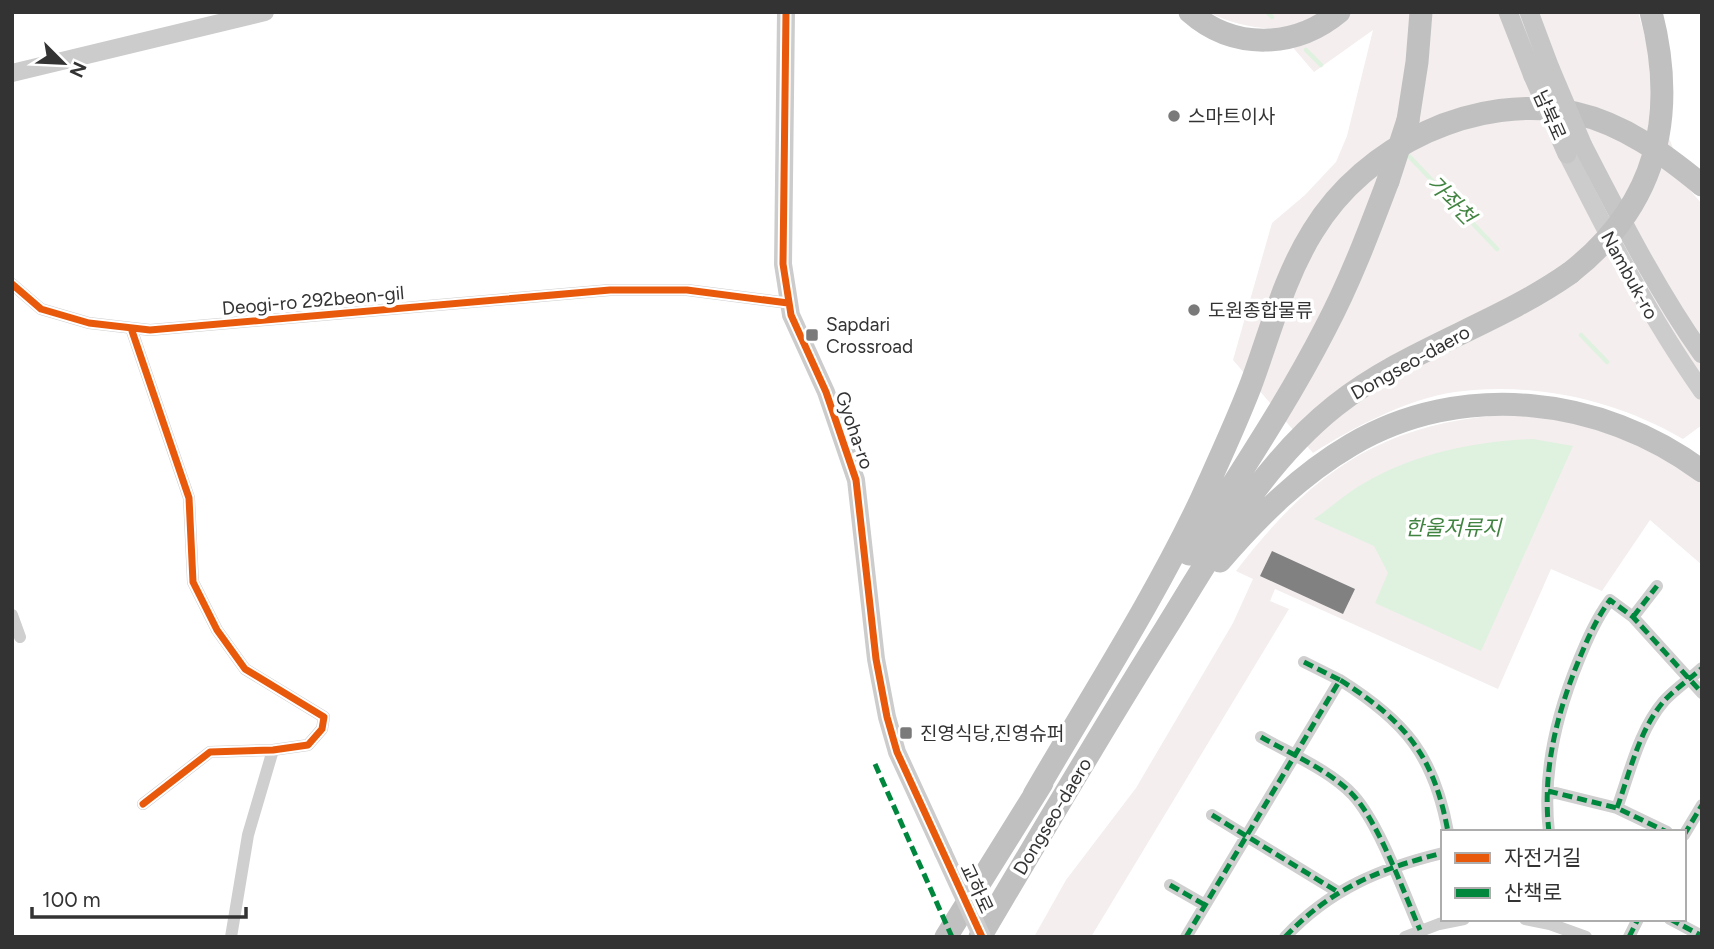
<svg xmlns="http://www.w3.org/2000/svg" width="1714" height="949" font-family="Figtree,'Noto Sans KR',sans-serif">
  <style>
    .green { fill: #f4eeee }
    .water { fill: #dff1df }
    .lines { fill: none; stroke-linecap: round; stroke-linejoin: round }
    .stream { stroke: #dff1df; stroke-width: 4.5 }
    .building { fill: #818181 }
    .street { stroke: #cfcfcf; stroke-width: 12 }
    .secondary { stroke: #ccc; stroke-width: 18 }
    .primary { stroke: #c6c6c6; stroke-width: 19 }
    .highway { stroke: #c0c0c0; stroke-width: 23 }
    .secondary-bridge { stroke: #ccc; stroke-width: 18 }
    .primary-bridge { stroke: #c6c6c6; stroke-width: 19 }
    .highway-bridge { stroke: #c0c0c0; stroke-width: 23 }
    .quiet { stroke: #00873e; stroke-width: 5; stroke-dasharray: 10 5; stroke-linecap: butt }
    .cycleway-casing { stroke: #fff; stroke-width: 11 }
    .cycleway { stroke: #e8590c; stroke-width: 7 }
    .poi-dot { fill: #7a7a7a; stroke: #fff; stroke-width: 2.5 }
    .labels { text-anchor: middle; stroke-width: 7; stroke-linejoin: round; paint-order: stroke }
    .street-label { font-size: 19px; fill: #333; stroke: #fff }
    .poi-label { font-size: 19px; fill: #333; stroke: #fff; text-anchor: start }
    .water-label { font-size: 21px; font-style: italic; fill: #418341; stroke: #fff }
  </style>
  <rect width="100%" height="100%" fill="#fff"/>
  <!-- green -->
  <path class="green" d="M1207 12H1638L1648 47 1651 92 1689 189 1702 204V425L1683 439C1616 400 1533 381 1455 392 1407 399 1354 427 1313 453L1233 360 1272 223 1305 195 1336 162 1347 136 1373 30 1314 72 1277 29C1251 28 1231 23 1207 12Z
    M1515 414C1548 417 1581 419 1612 431 1640 441 1678 467 1702 484V565L1650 520 1602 591 1551 569 1498 689 1275 589 1270 601 1289 609 1091 937H1034L1066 880 1136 788 1233 623 1253 579 1236 571C1313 470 1385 421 1515 414Z"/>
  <!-- water -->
  <path class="water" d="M1533 439 1573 446 1481 651 1375 603 1388 573 1374 546 1314 519C1327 510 1340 499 1353 490 1407 455 1469 442 1533 439Z"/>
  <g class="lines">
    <!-- stream -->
    <path class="stream" d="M1267 12 1272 17
      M1306 50 1321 65
      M1406 153 1497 249
      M1581 335 1607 362"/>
  </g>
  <!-- building -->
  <path class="building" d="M1272 551 1355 589 1343 614 1260 576Z"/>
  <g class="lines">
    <!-- street -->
    <path class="street" d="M12 284 41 309 89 323 150 330 610 290H687L788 303
      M131 328 189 498 193 582 217 630 245 669 324 717 322 729 308 745 273 750 210 752 143 804
      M12 615 20 637
      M1633 617 1657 586
      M1304 662 1340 680
      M1261 737C1289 753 1331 771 1353 795 1379 823 1404 893 1420 930
      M1548 791 1617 808 1667 832
      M1617 808C1630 772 1639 730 1664 701 1675 689 1690 679 1702 668
      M1212 815 1338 892
      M1549 832C1542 773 1556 716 1578 662 1587 640 1596 619 1610 600L1633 617 1702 693
      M1684 835 1702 805
      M1170 885 1205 905
      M1525 919 1550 924 1586 937
      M1670 919 1702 936
      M231 937 248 835 273 750
      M1186 937 1340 680C1405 721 1434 755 1448 832
      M1285 937C1330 889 1381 868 1443 853
      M1405 937 1439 924 1464 919
      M1629 937 1638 919"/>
    <!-- secondary -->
    <path class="secondary" d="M786 12 783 264 791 315 826 392 856 480 876 659 887 717 897 752 943 852
      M12 73 265 12
      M1567 154C1608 235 1649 316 1702 391"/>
    <!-- primary -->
    <path class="primary" d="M1508 12 1533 76
      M1529 12 1550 68
      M1583 146C1620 217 1656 289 1702 354"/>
    <!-- highway -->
    <path class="highway" d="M1190 12C1234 51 1296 48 1339 12
      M1408 120 1417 62 1421 12
      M1189 554C1235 480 1285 407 1325 329 1350 282 1369 231 1388 181
      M1220 561C1259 516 1300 475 1351 445 1461 380 1601 396 1702 471
      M1034 795C1090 698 1152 603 1200 502 1217 464 1235 426 1250 387 1270 334 1283 279 1313 231 1365 145 1477 92 1575 113 1624 124 1664 154 1702 185
      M946 937 1042 783
      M980 937C1041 834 1102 730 1166 628 1215 549 1261 465 1335 406 1407 349 1496 325 1570 273"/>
    <!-- secondary-bridge -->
    <path class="secondary-bridge" d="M943 852 982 937"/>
    <!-- primary-bridge -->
    <path class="primary-bridge" d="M1550 68 1583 146
      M1533 76 1567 154"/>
    <!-- highway-bridge -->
    <path class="highway-bridge" d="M1388 181 1408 120
      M1570 273C1657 205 1678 117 1651 12"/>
    <!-- quiet -->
    <path class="quiet" d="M1633 617 1657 586
      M1304 662 1340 680
      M1261 737C1289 753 1331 771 1353 795 1379 823 1404 893 1420 930
      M875 764 952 937
      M1548 791 1617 808 1667 832
      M1617 808C1630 772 1639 730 1664 701 1675 689 1690 679 1702 668
      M1212 815 1338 892
      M1549 832C1542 773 1556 716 1578 662 1587 640 1596 619 1610 600L1633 617 1702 693
      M1684 835 1702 805
      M1170 885 1205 905
      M1670 919 1702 936
      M1186 937 1340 680C1405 721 1434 755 1448 832
      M1285 937C1330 889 1381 868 1443 853
      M1629 937 1638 919"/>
    <!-- cycleway casing -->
    <g class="cycleway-casing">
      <path id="cycleway" d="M786 12 783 264 791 315 826 392 856 480 876 659 887 717 897 752 982 937
        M12 284 41 309 89 323 150 330 610 290H687L788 303
        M131 328 189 498 193 582 217 630 245 669 324 717 322 729 308 745 273 750 210 752 143 804"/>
    </g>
    <!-- cycleway -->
    <use href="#cycleway" class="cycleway"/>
  </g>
  <!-- markers -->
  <g class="poi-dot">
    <circle cx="1174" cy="116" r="7"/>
    <circle cx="1194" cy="310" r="7"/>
    <rect x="805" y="328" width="14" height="14" rx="3.5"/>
    <rect x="899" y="726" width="14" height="14" rx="3.5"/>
  </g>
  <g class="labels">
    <!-- street labels -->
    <g class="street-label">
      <text transform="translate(1550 115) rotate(66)" y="7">남북로</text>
      <text transform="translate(1630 275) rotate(61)" y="7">Nambuk-ro</text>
      <text transform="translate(313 300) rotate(-5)" y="7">Deogi-ro 292beon-gil</text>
      <text transform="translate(1410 362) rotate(-29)" y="7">Dongseo-daero</text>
      <text transform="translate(855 430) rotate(71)" y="7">Gyoha-ro</text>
      <text transform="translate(1052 816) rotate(-59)" y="7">Dongseo-daero</text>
      <text transform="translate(977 888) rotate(65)" y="7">교하로</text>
    </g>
    <!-- poi labels -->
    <g class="poi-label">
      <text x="1188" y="123">스마트이사</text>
      <text x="1208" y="317">도원종합물류</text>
      <text x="826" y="331">Sapdari<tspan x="826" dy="22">Crossroad</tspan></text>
      <text x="920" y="740">진영식당,진영슈퍼</text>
    </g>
    <!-- water labels -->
    <g class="water-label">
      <text transform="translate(1451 200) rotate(46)" y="7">가좌천</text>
      <text x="1453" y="535">한울저류지</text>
    </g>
  </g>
  <!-- border -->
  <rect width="1714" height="949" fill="none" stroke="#333333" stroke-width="28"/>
  <!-- legend -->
  <rect x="1441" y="830" width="245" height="91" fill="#ffffff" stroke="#adadad" stroke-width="2"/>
  <rect x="1455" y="853" width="35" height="10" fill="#e8590c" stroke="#adadad" stroke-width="2"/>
  <text x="1504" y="865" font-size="21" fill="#333333">자전거길</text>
  <rect x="1455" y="888" width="35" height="10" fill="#00873e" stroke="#adadad" stroke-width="2"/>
  <text x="1504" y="900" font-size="21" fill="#333333">산책로</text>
  <!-- north arrow -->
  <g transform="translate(63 63) rotate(114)" stroke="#ffffff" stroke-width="5" paint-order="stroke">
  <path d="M0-5L12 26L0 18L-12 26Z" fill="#333333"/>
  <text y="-10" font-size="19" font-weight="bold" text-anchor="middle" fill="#333333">N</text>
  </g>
  <!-- scale -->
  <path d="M32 907v10h214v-10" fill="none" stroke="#333333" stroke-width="3.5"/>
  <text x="42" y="907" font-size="21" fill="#333333" stroke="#ffffff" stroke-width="5" paint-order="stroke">100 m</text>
</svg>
